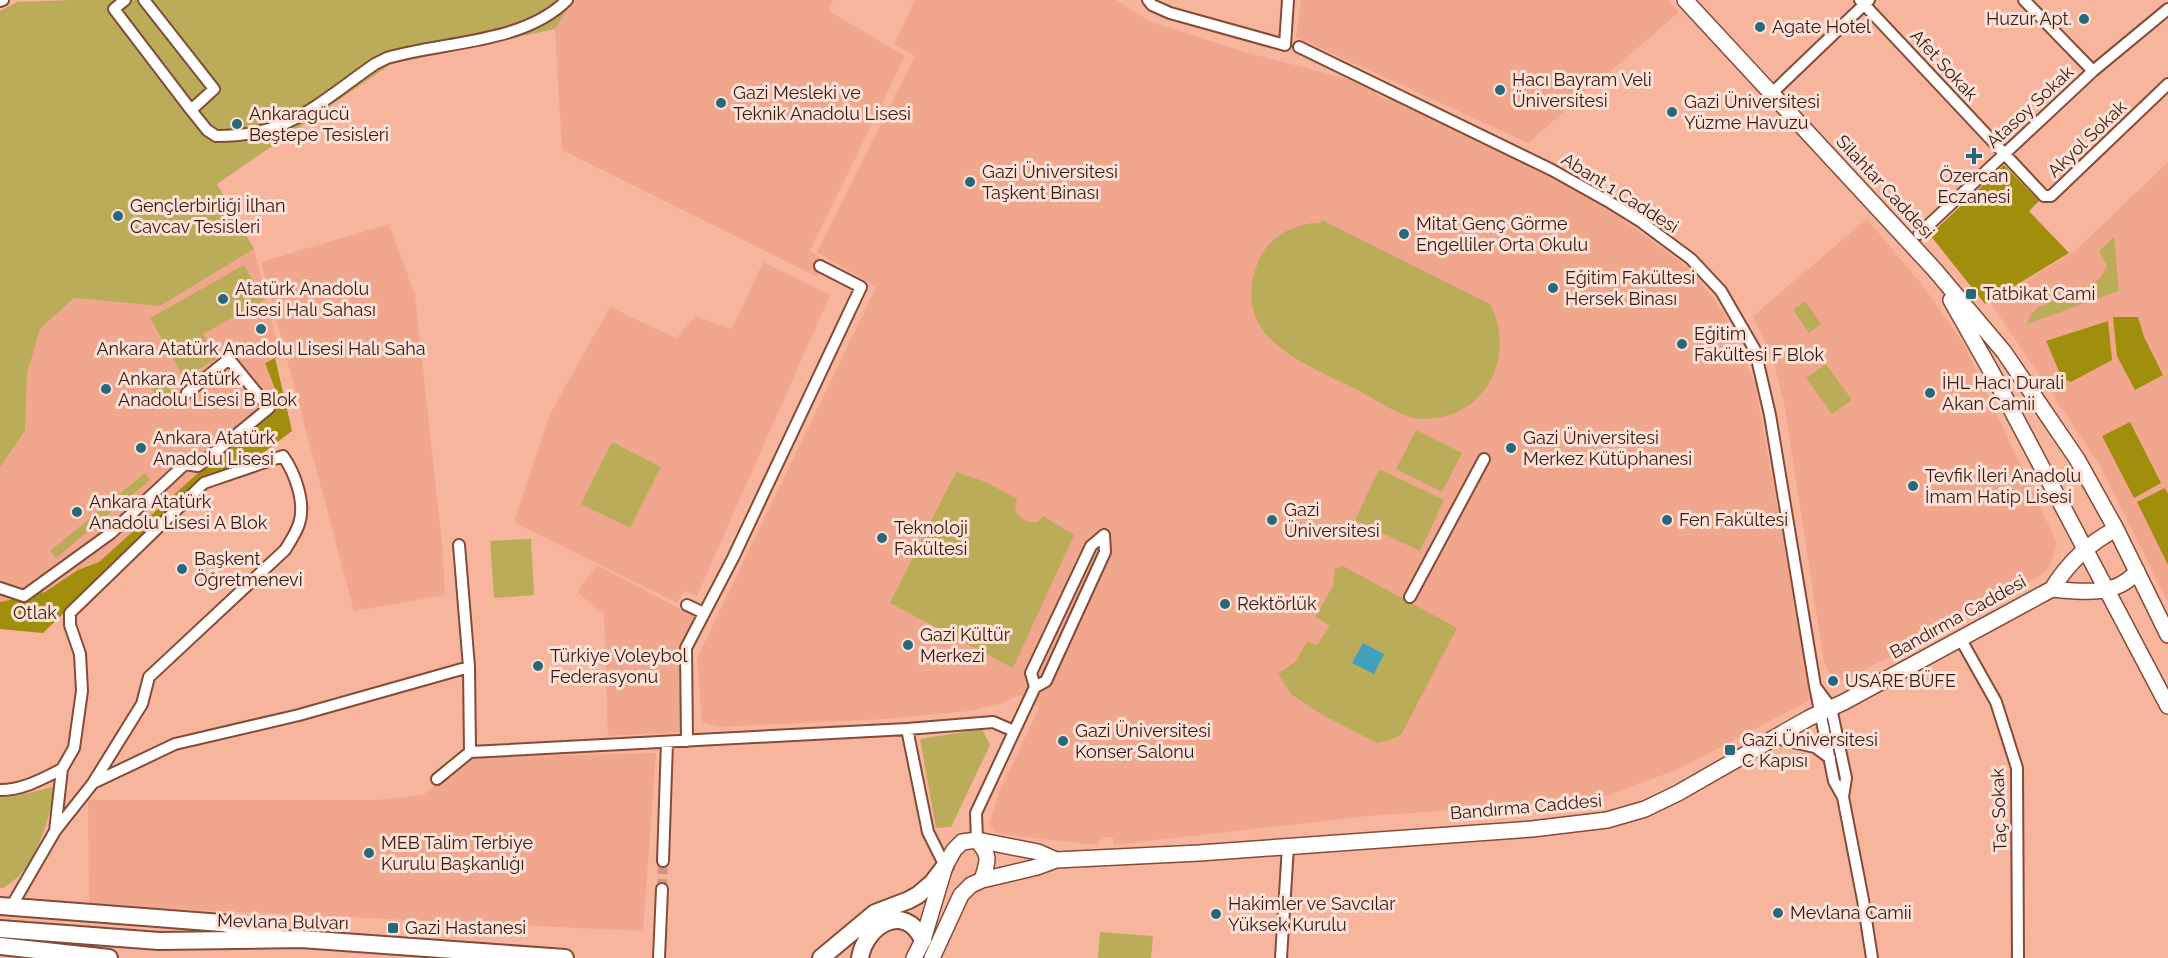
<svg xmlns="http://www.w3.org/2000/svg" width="2168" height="958" font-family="Raleway,sans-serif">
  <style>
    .built { fill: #f1a78e }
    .green { fill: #baac58 }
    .forest { fill: #a18e0d }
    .water { fill: #3fa1bc }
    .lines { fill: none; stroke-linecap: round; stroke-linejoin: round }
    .minor-tunnel { stroke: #d19682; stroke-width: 10; stroke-dasharray: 10 5; stroke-linecap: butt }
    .minor-casing { stroke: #844b37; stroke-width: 14 }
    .secondary-casing { stroke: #844b37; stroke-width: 18 }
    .trunk-casing { stroke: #844b37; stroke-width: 20 }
    .minor { stroke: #fff; stroke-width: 10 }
    .secondary { stroke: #fff; stroke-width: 15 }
    .trunk { stroke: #fff; stroke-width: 16 }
    .poi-dot { fill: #27697c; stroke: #fde1d7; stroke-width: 2 }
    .labels { text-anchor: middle; stroke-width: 6; stroke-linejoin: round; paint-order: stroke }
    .poi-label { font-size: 18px; fill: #341b12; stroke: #fde1d7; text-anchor: start }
    .street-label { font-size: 18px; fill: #341b12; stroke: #fde1d7 }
    .park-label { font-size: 18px; fill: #2f2b13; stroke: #fde1d7 }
  </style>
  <rect width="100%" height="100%" fill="#f8b59e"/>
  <!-- built -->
  <path class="built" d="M573 0H833L829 11 905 56 810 251 826 261 817 277 562 150 555 29Z
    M915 0H1116L1152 22 1245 52 1348 79 1375 90 1376 94 1387 100 1391 98 1589 195 1690 269 1723 311 1755 383 1812 699 1679 769 1592 801 1368 816 1113 845V837H1102L1097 845 1057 841 996 833 989 825 999 792 1039 708 1020 695 1003 703 970 711 886 719 721 727 702 722 697 658 876 287 817 252 915 56 894 44Z
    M1301 0H1668L1679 12 1528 143 1296 37Z
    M2168 162V602L2099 464 1990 302 2075 251Z
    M1867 219 1923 286 1963 342 2057 543 2050 566 2041 575 1850 678 1842 680 1830 674 1824 663 1784 403 1774 364 1753 316Z
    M389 224 415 295 442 544 445 595 354 611 261 262Z
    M254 249 277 341 275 358 292 431 202 478 43 633 0 629V467L25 431 27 374 40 329 74 298 160 306Z
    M763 262 830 295 697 596 684 591 677 603 514 522 550 414 610 307 676 338 695 316 732 329Z
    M597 565 696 617 681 648V732L608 736 604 614 577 592Z
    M656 753 643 931 89 905 88 800H376L423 795 474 757Z"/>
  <!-- green -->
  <path class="green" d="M72 0H573L555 29 391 64 217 184 254 249 160 306 74 298 40 329 27 374 25 431 0 467V11L17 2Z
    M1322 220 1490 304C1518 358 1484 421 1421 419 1402 418 1376 400 1359 391 1305 363 1228 339 1258 262 1267 238 1295 222 1320 223Z
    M2114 237 2119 291 2027 324 2031 314 2037 308 2089 286 2100 278 2107 266 2099 251Z
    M244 265 264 300 203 334 216 359 184 378 150 318Z
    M1805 301 1821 324 1809 333 1793 310Z
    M1826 364 1852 400 1832 414 1806 378Z
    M161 378 174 395 163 404 150 387Z
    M1416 430 1462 453 1442 492 1396 469Z
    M612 442 661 467 630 528 581 504Z
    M1379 469 1444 500 1420 551 1355 520Z
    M956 472 986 482 1017 499 1015 510C1021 520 1027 523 1038 522L1043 516 1074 535 1013 668 890 603Z
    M145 473 150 480 56 558 50 551Z
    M531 539 534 595 494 598 490 541Z
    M1343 566 1457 628 1401 735 1388 741 1377 743 1321 714 1291 694 1278 674 1296 661 1307 641 1317 645 1330 626 1315 617 1333 586 1335 568Z
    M982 729 990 745 951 827 936 828 920 739Z
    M56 786C50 814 39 856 18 877 13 881 8 885 3 888H0V796L29 793Z
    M1100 932 1153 936 1151 958H1098Z"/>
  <!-- forest -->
  <path class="forest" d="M2004 165 2039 201 2029 211 2069 253 1985 304 1930 235Z
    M2113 317H2138L2144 337 2163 375 2135 390 2117 356Z
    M2108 321 2112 360 2071 382 2062 378 2046 341Z
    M275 358 292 431 247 465 202 478 43 633 0 629V602L45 592 78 570 99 562 206 466 281 404 265 363Z
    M2130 422 2161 483 2134 498 2102 436Z
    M2165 488 2168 494V565L2137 502Z"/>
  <!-- water -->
  <path class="water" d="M1363 643 1384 654 1374 674 1352 663Z"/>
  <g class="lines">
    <!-- minor-tunnel -->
    <path class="minor-tunnel" d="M662 889 663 861"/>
    <!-- minor casing -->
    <g class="minor-casing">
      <path id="minor" d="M125 0 114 9 191 110 214 89 144 0
        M1148 0 1152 5 1170 13 1285 45 1288 0
        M1860 0 2044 196H2051L2168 84
        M2024 0 2093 71
        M0 1 3 0
        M1299 47 1552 170 1611 203 1640 221 1691 259 1721 291 1755 350 1770 415 1815 686 1834 781 1843 797 1863 900 1872 958
        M1771 94 1869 0
        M191 110 207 130 216 136C237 136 261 133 281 125 312 113 347 83 375 64L387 58C444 41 523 44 567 0
        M1919 234 2093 71 2168 9
        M459 545 469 667 470 752
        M0 588 24 596 111 533 185 464 198 466 269 408 229 359 187 393
        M1410 597 1484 459
        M687 605 704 613
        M1960 638 1996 702 2017 768 2018 958
        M1035 687 1031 673 1091 546 1104 535
        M1817 689 1831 708 1846 778 1843 797
        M907 729 928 832 945 866
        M1775 738 1815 747 1830 758
        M687 741 686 648 733 558 861 287 820 266
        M437 779 470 752 907 729 993 722 1014 731
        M0 790C23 790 42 779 62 769
        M55 831 62 769 74 748 82 691 80 654 70 625V613L204 483 283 456C295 473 306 503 299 524 296 533 290 542 285 550L149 677 142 704 93 783
        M977 840 976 813 1035 687 1046 681 1105 552 1104 535
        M663 861 667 742
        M11 907 55 831 93 783 175 744 299 715 469 667
        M659 958 662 889
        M1281 958 1288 846"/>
    </g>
    <!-- secondary casing -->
    <g class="secondary-casing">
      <path id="secondary" d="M1685 0 1934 269 2004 352 2077 459 2116 529
        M1951 300 1991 371 2168 706
        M2052 589C2081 592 2117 597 2137 571
        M977 840C991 857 988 860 982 880
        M914 958 923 940 945 866 954 850 962 842 977 840 1038 852 1056 860
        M932 958 961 895 971 885 982 880 1037 867 1056 860 1199 853 1532 829 1607 820 1645 809 1678 793 1809 718 1844 702 2052 589C2068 563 2089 543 2116 529L2168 635"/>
    </g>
    <!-- trunk casing -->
    <g class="trunk-casing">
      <path id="trunk" d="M0 906 222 923 274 933
        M0 929 159 941 301 939 565 958
        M0 946 109 958
        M821 958 875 913 909 900 918 895 932 883 945 866
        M860 958C865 926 904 901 923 940"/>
    </g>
    <!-- minor -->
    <use href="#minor" class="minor"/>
    <!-- secondary -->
    <use href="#secondary" class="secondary"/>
    <!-- trunk -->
    <use href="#trunk" class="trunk"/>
  </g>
  <!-- markers -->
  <g class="poi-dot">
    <circle cx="2084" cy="19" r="6"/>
    <circle cx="1760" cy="27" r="6"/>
    <circle cx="1500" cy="90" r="6"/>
    <circle cx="721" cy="103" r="6"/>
    <circle cx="1672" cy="112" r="6"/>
    <circle cx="237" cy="124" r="6"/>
    <path d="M1971 147h6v6h6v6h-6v6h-6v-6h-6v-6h6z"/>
    <circle cx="970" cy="182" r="6"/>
    <circle cx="118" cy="216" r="6"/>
    <circle cx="1404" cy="234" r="6"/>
    <circle cx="1553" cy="288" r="6"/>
    <rect x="1965" y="288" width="12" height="12" rx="3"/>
    <circle cx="223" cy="299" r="6"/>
    <circle cx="261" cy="329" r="6"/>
    <circle cx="1682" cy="344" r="6"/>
    <circle cx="106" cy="389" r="6"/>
    <circle cx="1930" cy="393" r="6"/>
    <circle cx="141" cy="448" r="6"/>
    <circle cx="1511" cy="448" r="6"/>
    <circle cx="1913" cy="486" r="6"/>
    <circle cx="77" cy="512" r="6"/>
    <circle cx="1272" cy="520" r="6"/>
    <circle cx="1667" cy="520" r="6"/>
    <circle cx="882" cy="538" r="6"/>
    <circle cx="182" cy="569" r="6"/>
    <circle cx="1225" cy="604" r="6"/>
    <circle cx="908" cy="645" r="6"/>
    <circle cx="538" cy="666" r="6"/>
    <circle cx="1833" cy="681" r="6"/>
    <circle cx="1063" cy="741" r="6"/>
    <rect x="1724" y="744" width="12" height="12" rx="3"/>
    <circle cx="369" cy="853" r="6"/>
    <circle cx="1778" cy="913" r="6"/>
    <circle cx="1216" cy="914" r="6"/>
    <rect x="387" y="922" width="12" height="12" rx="3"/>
  </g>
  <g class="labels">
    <!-- poi labels -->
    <g class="poi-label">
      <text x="2072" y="25" text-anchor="end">Huzur Apt.</text>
      <text x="1772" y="33">Agate Hotel</text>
      <text x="1512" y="86">Hacı Bayram Veli<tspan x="1512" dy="21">Üniversitesi</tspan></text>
      <text x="733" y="99">Gazi Mesleki ve<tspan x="733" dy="21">Teknik Anadolu Lisesi</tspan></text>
      <text x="1684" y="108">Gazi Üniversitesi<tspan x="1684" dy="21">Yüzme Havuzu</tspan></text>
      <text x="249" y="120">Ankaragücü<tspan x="249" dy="21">Beştepe Tesisleri</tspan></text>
      <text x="982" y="178">Gazi Üniversitesi<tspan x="982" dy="21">Taşkent Binası</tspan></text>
      <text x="1974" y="182" text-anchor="middle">Özercan<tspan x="1974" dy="21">Eczanesi</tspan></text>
      <text x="130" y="212">Gençlerbirliği İlhan<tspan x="130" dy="21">Cavcav Tesisleri</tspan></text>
      <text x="1416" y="230">Mitat Genç Görme<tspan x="1416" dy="21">Engelliler Orta Okulu</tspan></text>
      <text x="1565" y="284">Eğitim Fakültesi<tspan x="1565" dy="21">Hersek Binası</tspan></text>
      <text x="235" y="295">Atatürk Anadolu<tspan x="235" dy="21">Lisesi Halı Sahası</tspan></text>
      <text x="1983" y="300">Tatbikat Cami</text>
      <text x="1694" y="340">Eğitim<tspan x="1694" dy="21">Fakültesi F Blok</tspan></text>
      <text x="261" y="355" text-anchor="middle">Ankara Atatürk Anadolu Lisesi Halı Saha</text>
      <text x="118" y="385">Ankara Atatürk<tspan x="118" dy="21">Anadolu Lisesi B Blok</tspan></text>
      <text x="1942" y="389">İHL Hacı Durali<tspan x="1942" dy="21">Akan Camii</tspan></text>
      <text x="153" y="444">Ankara Atatürk<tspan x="153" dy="21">Anadolu Lisesi</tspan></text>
      <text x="1523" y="444">Gazi Üniversitesi<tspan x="1523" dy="21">Merkez Kütüphanesi</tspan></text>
      <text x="1925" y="482">Tevfik İleri Anadolu<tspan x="1925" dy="21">İmam Hatip Lisesi</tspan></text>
      <text x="89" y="508">Ankara Atatürk<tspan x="89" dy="21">Anadolu Lisesi A Blok</tspan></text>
      <text x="1284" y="516">Gazi<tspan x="1284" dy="21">Üniversitesi</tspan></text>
      <text x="1679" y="526">Fen Fakültesi</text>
      <text x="894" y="534">Teknoloji<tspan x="894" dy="21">Fakültesi</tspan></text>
      <text x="194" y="565">Başkent<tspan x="194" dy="21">Öğretmenevi</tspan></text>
      <text x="1237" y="610">Rektörlük</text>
      <text x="920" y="641">Gazi Kültür<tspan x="920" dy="21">Merkezi</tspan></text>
      <text x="550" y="662">Türkiye Voleybol<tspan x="550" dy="21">Federasyonu</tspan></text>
      <text x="1845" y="687">USARE BÜFE</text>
      <text x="1075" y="737">Gazi Üniversitesi<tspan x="1075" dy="21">Konser Salonu</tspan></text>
      <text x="1742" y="746">Gazi Üniversitesi<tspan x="1742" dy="21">C Kapısı</tspan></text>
      <text x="381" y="849">MEB Talim Terbiye<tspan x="381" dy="21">Kurulu Başkanlığı</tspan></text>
      <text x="1228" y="910">Hakimler ve Savcılar<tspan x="1228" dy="21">Yüksek Kurulu</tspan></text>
      <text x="1790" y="919">Mevlana Camii</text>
      <text x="405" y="934">Gazi Hastanesi</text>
    </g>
    <!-- street labels -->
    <g class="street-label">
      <text transform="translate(1944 65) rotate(47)" y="6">Afet Sokak</text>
      <text transform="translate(2030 107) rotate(-43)" y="6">Atasoy Sokak</text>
      <text transform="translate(2087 139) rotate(-44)" y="6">Akyol Sokak</text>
      <text transform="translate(1885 187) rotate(47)" y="6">Silahtar Caddesi</text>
      <text transform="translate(1620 193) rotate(32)" y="6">Abant 1 Caddesi</text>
      <text transform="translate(1958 617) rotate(-29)" y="6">Bandırma Caddesi</text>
      <text transform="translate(1526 807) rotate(-5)" y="6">Bandırma Caddesi</text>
      <text transform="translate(1999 810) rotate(-92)" y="6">Taç Sokak</text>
      <text transform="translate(283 922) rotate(1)" y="6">Mevlana Bulvarı</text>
    </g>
    <!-- park labels -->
    <g class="park-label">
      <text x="35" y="619">Otlak</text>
    </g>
  </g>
</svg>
